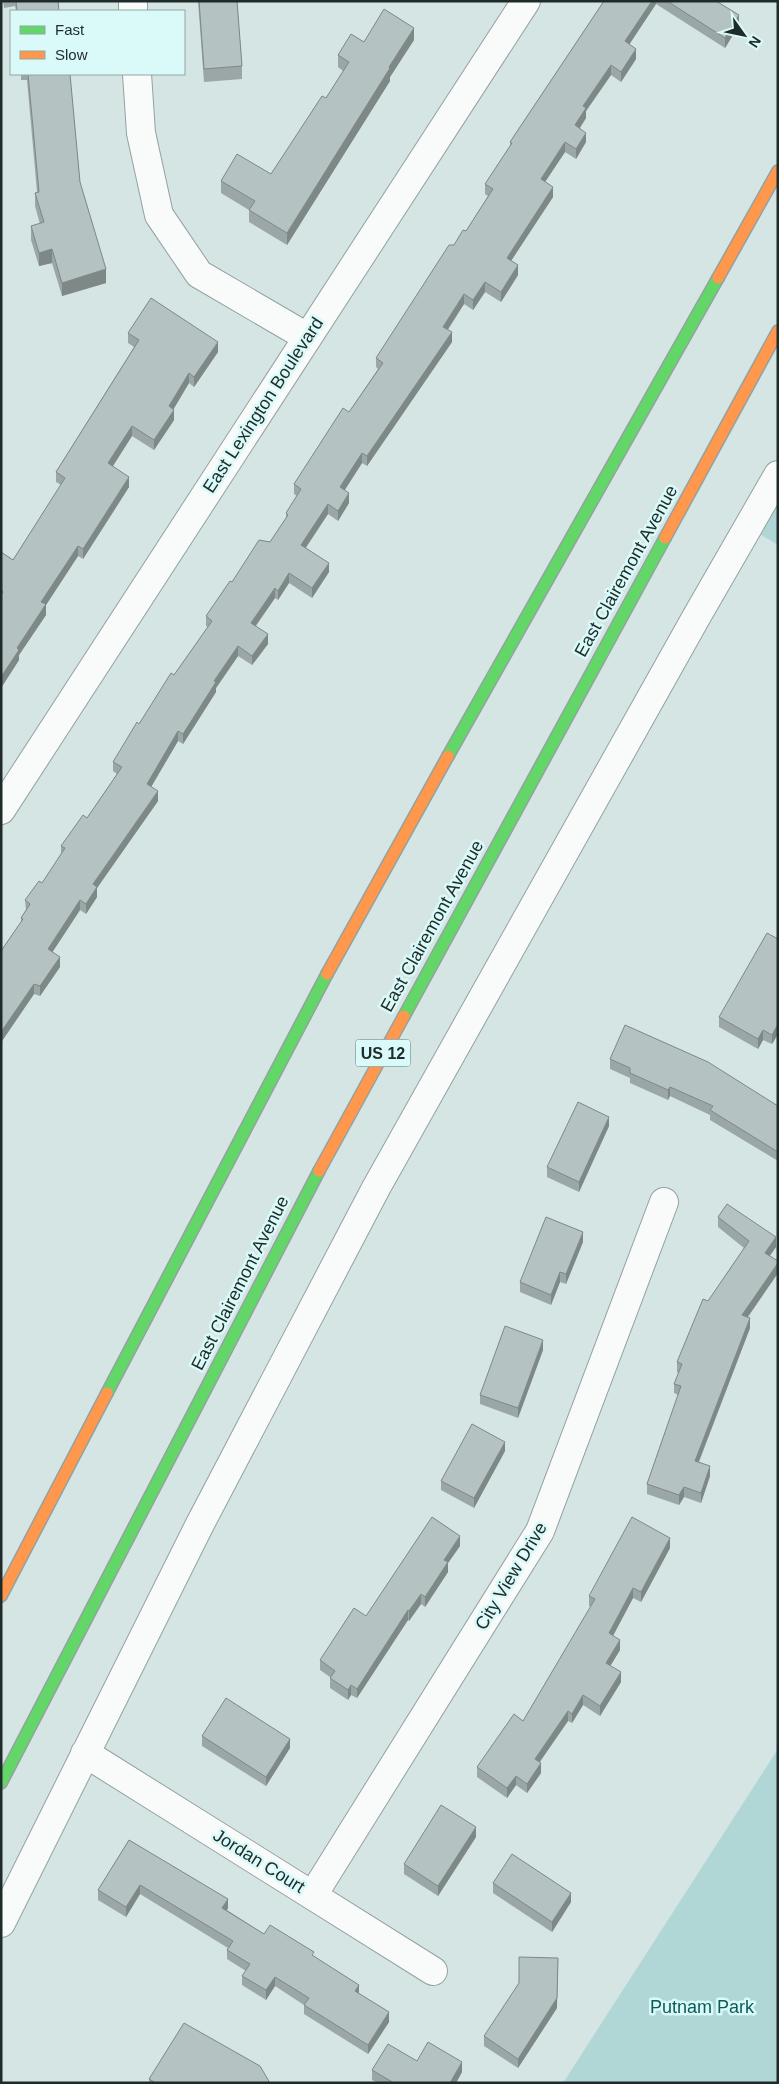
<svg xmlns="http://www.w3.org/2000/svg" width="779" height="2084" font-family="Helvetica,sans-serif">
  <style>
    .green { fill: #b0d7d5 }
    .lines { fill: none; stroke-linecap: round; stroke-linejoin: round }
    .street-casing { stroke: #94a1a1; stroke-width: 30 }
    .fast-casing { stroke: #94a1a1; stroke-width: 14 }
    .slow-casing { stroke: #94a1a1; stroke-width: 14 }
    .street { stroke: #f9fbfb; stroke-width: 28 }
    .fast { stroke: #63d668; stroke-width: 11 }
    .slow { stroke: #ff974d; stroke-width: 11 }
    .wall { fill: #9ba7a6 }
    .shaded-wall { fill: #7e8887 }
    .building { fill: #b4c2c1; stroke: #7e8887 }
    .labels { text-anchor: middle; stroke-width: 5; stroke-linejoin: round; paint-order: stroke }
    .shield { fill: #d9faf8; stroke: #576968; stroke-width: 1 }
    .shield-label { font-size: 16px; font-weight: bold; fill: #1f2b2a }
    .street-label { font-size: 18px; fill: #1f2b2a; stroke: #d9faf8 }
    .park-label { font-size: 18px; fill: #0e5b58; stroke: #d9faf8 }
  </style>
  <rect width="100%" height="100%" fill="#d4e5e4"/>
  <!-- green -->
  <path class="green" d="M778 475V545L748 527Z
    M778 1749V2083H563Z"/>
  <g class="lines">
    <!-- street casing -->
    <g class="street-casing">
      <path id="street" d="M133 1V11
        M137 74 141 133 159 215 199 274 307 337
        M1 810 526 1
        M85 1753 433 1971
        M313 1895 540 1531 664 1202
        M1 1923 199 1526 376 1188 698 614 778 475"/>
    </g>
    <!-- fast casing -->
    <g class="fast-casing">
      <path id="fast" d="M448 756 718 278
        M404 1016 665 538
        M107 1393 327 974
        M1 1783 319 1171"/>
    </g>
    <!-- slow casing -->
    <g class="slow-casing">
      <path id="slow" d="M718 278 778 171
        M665 538 778 331
        M327 974 448 756
        M319 1171 404 1016
        M1 1596 107 1393"/>
    </g>
    <!-- street -->
    <use href="#street" class="street"/>
    <!-- fast -->
    <use href="#fast" class="fast"/>
    <!-- slow -->
    <use href="#slow" class="slow"/>
  </g>
  <!-- wall -->
  <path class="wall" d="M3 1H58L59 11H16L15 6 4 8Z
    M198 1H237L242 66V79L204 82Z
    M604 1H716L739 25 725 48 656 4 629 44 636 59 621 82 611 75 586 111V118L580 128 586 142 576 159 565 152 545 182 553 197 511 261 518 275 501 302 485 292 473 310 464 304 448 330 452 342 367 466 362 463 345 490 349 503 338 521 328 514 306 548 329 572 312 598 289 583 278 600 275 598 256 626 268 644 252 665 238 656 216 688V692L183 744 178 741 151 787 158 801 97 888V897L86 914 80 910 52 952 60 967 40 996 34 994 2 1041V1048L1 951 21 922V918L26 910 25 900 42 883 61 854V846L87 818 117 774 113 771V762L139 724 208 627 206 626V616L232 582 270 542 286 518V513L297 496 294 494V484L349 412 378 369 376 367V358L454 245 466 231 488 196 485 194V184L510 146V142Z
    M414 40 390 77V81L287 245 249 222V210L221 193V181L271 174 326 98 343 71 338 67V55L364 42Z
    M21 74H70V76L80 182 106 283 62 296 52 263 39 266 31 240V226L40 224 35 206V193L37 192 27 80H21Z
    M128 333 218 352 194 387 189 383 173 409 174 420 154 450 132 436 112 466 129 487 83 559 78 556 46 605V615L19 655V660L1 688V552L13 560 61 485 56 482V472L134 347 128 343Z
    M778 939V1034L772 1044 763 1040 758 1049 719 1027V1017Z
    M610 1059 778 1106V1161L710 1120V1115L670 1096 668 1100 630 1083V1078L610 1069Z
    M609 1126 579 1192 547 1177V1167Z
    M718 1217 776 1247 770 1256 778 1273 748 1317 750 1328 699 1462 710 1476 701 1503 684 1497 679 1505 647 1494V1484L678 1395 674 1393V1384L679 1373 677 1372V1362L708 1301 744 1248 718 1227Z
    M583 1242 566 1284 560 1282 551 1305 520 1292V1282Z
    M543 1350 518 1418 480 1404V1395Z
    M505 1451 474 1508 441 1490V1481Z
    M460 1546 448 1563V1572L425 1607 421 1604 409 1621 408 1620 357 1698 351 1695 348 1700 330 1688V1677L320 1670V1660L366 1616Z
    M670 1548 641 1602 633 1598 613 1636 620 1650 610 1666 621 1682 600 1716 583 1705 572 1723 568 1721 539 1762 541 1773 527 1793 516 1785 507 1798 477 1777V1767L523 1721 591 1607 589 1606V1596Z
    M202 1736 290 1748 266 1786 202 1746Z
    M476 1837 438 1896 404 1874V1864Z
    M129 1840 228 1908 227 1910 264 1934 314 1957 359 1993 389 2022 368 2054 304 2014V2005L275 1986 266 2000 242 1985V1976L246 1971 227 1959V1950L228 1948 140 1894 126 1917 98 1900V1890Z
    M493 1883 571 1902 552 1932 493 1893Z
    M557 2008 518 2068 484 2046V2036Z
    M417 2061 462 2072 456 2083H377L372 2080V2070Z
    M149 2079 270 2083H149Z"/>
  <!-- shaded-wall -->
  <path class="shaded-wall" d="M652 1H656V4L625 51V41Z
    M739 15V25L725 48V38Z
    M414 28V40L390 77V81L287 245V233L389 67Z
    M636 49V59L621 82V72Z
    M611 65V75L586 111V118L575 135V125L583 106Z
    M586 133V142L576 159V149Z
    M565 142V152L541 188V179Z
    M553 187V197L507 267V258Z
    M52 249V263L39 266V253Z
    M518 265V275L501 302V292Z
    M106 269V283L62 296V283Z
    M485 282V292L473 310V300Z
    M464 294V304L443 336V327Z
    M452 332V342L367 466V456Z
    M218 342V352L194 387V377Z
    M189 373V383L169 417V406Z
    M174 410V420L154 450V440Z
    M132 426V436L108 474V463Z
    M362 453V463L340 497V487Z
    M129 477V487L83 559V549Z
    M349 493V503L338 521V511Z
    M328 504V514L301 554V545Z
    M78 546V556L46 605V615L19 655V660L1 688V677L41 602Z
    M329 563V572L312 598V588Z
    M289 573V583L278 600V591Z
    M275 588V598L251 632V623Z
    M268 634V644L252 665V656Z
    M238 646V656L216 688V692L183 744V734L214 681Z
    M178 731V741L147 794V784Z
    M158 791V801L97 888V897L86 914V904L93 884Z
    M80 900V910L48 959V949Z
    M60 957V967L40 996V986Z
    M34 984V994L2 1041V1048L1 1049V1032Z
    M778 1024V1034L772 1044V1035Z
    M763 1030V1040L758 1049V1039Z
    M670 1087V1096L668 1100V1090Z
    M609 1117V1126L579 1192V1182Z
    M583 1232V1242L566 1284V1274Z
    M776 1237V1247L765 1262V1253Z
    M778 1263V1273L742 1325V1315Z
    M560 1272V1282L551 1305V1295Z
    M750 1318V1328L695 1471V1461Z
    M543 1340V1350L518 1418V1408Z
    M505 1442V1451L474 1508V1498Z
    M710 1466V1476L701 1503V1493Z
    M684 1487V1497L679 1505V1495Z
    M460 1536V1546L448 1563V1572L425 1607V1597L444 1560Z
    M670 1538V1548L641 1602V1592Z
    M633 1588V1598L609 1643V1633Z
    M421 1594V1604L409 1621V1611Z
    M408 1610V1620L357 1698V1689Z
    M620 1640V1650L606 1673V1663Z
    M621 1672V1682L600 1716V1706Z
    M351 1685V1695L348 1700V1690Z
    M583 1695V1705L572 1723V1714Z
    M568 1711V1721L535 1769V1759Z
    M290 1739V1748L266 1786V1777Z
    M541 1763V1773L527 1793V1784Z
    M516 1776V1785L507 1798V1788Z
    M476 1827V1837L438 1896V1886Z
    M140 1885V1894L126 1917V1907Z
    M571 1893V1902L552 1932V1922Z
    M228 1899V1908L222 1917V1908Z
    M558 1958 557 2008 518 2068V2059Z
    M275 1977V1986L266 2000V1990Z
    M359 1985V1995L355 1991Z
    M389 2012V2022L368 2054V2045Z
    M462 2062V2072L456 2083H450Z"/>
  <!-- building -->
  <path class="building" d="M16 1H58L59 11H17Z
    M199 1H237L242 66 204 69Z
    M604 1H652L625 41 636 49 621 72 611 65 583 106 586 108 575 125 586 133 576 149 565 142 541 179 553 187 507 258 518 265 501 292 485 282 473 300 464 294 443 327 452 332 367 456 362 453 340 487 349 493 338 511 328 504 301 545 329 563 312 588 289 573 278 591 275 588 251 623 268 634 252 656 238 646 214 681 216 682 183 734 178 731 147 784 158 791 93 884 97 887 86 904 80 900 48 949 60 957 40 986 34 984 1 1032V951L23 919 21 918 30 904 25 900 39 881 42 883 65 848 61 846 83 815 87 818 122 767 113 762 137 722 139 724 171 673 174 675 212 621 206 616 230 581 232 582 259 540 270 542 288 515 286 513 301 489 294 484 343 408 349 412 383 363 376 358 449 245H454L463 230 466 231 493 189 485 184 512 143 510 142Z
    M667 1H716L739 15 725 38Z
    M384 9 414 28 389 67 390 68 287 233 249 210 255 201 221 181 237 154 271 174 322 96 326 98 349 62 338 55 351 34 364 42Z
    M28 74H70L80 182 106 269 62 283 52 249 39 253 31 226 44 222 35 193 39 192Z
    M151 298 218 342 194 377 189 373 169 406 174 410 154 440 132 426 108 463 129 477 83 549 78 546 41 602 46 604 17 648 19 650 1 677V595L3 592 1 590V552L13 560 65 478 56 472 139 340 128 333Z
    M767 933 778 939V998L777 1000H778V1024L772 1035 763 1030 758 1039 719 1017Z
    M625 1025 708 1062 778 1106V1152L710 1110 713 1106 670 1087 668 1090 630 1073V1068L610 1059Z
    M578 1102 609 1117 579 1182 547 1167Z
    M727 1204 776 1237 765 1253 778 1261V1263L742 1315 750 1318 695 1461 710 1466 701 1493 684 1487 679 1495 647 1484 681 1386 674 1384 682 1364 677 1362 703 1299 708 1301 749 1241 718 1217Z
    M546 1217 583 1232 566 1274 560 1272 551 1295 520 1282Z
    M505 1326 543 1340 518 1408 480 1395Z
    M472 1424 505 1442 474 1498 441 1481Z
    M432 1517 460 1536 444 1560 448 1562 425 1597 421 1594 409 1611 408 1610 357 1689 351 1685 348 1690 330 1678 335 1671 320 1660 354 1608 366 1616Z
    M632 1517 670 1538 641 1592 633 1588 609 1633 620 1640 606 1663 621 1672 600 1706 583 1695 572 1714 568 1711 535 1759 541 1763 527 1784 516 1776 507 1788 477 1767 514 1714 523 1721 595 1599 589 1596Z
    M226 1698 290 1739 266 1777 202 1736Z
    M441 1805 476 1827 438 1886 404 1864Z
    M129 1840 228 1899 222 1908 264 1934 270 1925 314 1952 312 1955 359 1985 355 1991 389 2012 368 2045 304 2005 309 1998 275 1977 266 1990 242 1976 250 1964 227 1950 233 1941 140 1885 126 1907 98 1890Z
    M512 1854 571 1893 552 1922 493 1883Z
    M519 1957 558 1958 557 1998 518 2059 484 2036 519 1983Z
    M184 2023 260 2066 270 2083H156L149 2079Z
    M428 2042 462 2062 450 2083H394L372 2070 388 2044 417 2061Z"/>
  <g class="labels">
    <!-- shield labels -->
    <rect class="shield" x="355.5" y="1039.5" width="55" height="27" rx="4"/>
    <g class="shield-label">
      <text x="383" y="1059">US 12</text>
    </g>
    <!-- street labels -->
    <g class="street-label">
      <text transform="translate(263 405) rotate(-57)" y="6">East Lexington Boulevard</text>
      <text transform="translate(626 571) rotate(-61)" y="6">East Clairemont Avenue</text>
      <text transform="translate(432 926) rotate(-61)" y="6">East Clairemont Avenue</text>
      <text transform="translate(240 1283) rotate(-63)" y="6">East Clairemont Avenue</text>
      <text transform="translate(511 1576) rotate(-59)" y="6">City View Drive</text>
      <text transform="translate(259 1861) rotate(32)" y="6">Jordan Court</text>
    </g>
    <!-- park labels -->
    <g class="park-label">
      <text x="702" y="2013">Putnam Park</text>
    </g>
  </g>
  <!-- border -->
  <rect width="779" height="2084" fill="none" stroke="#1f2b2a" stroke-width="5"/>
  <!-- legend -->
  <rect x="10" y="10" width="175" height="65" fill="#d9faf8" stroke="#8fa7a6"/>
  <rect x="20" y="26" width="25" height="8" fill="#63d668" stroke="#8fa7a6"/>
  <text x="55" y="35" font-size="15" fill="#1f2b2a">Fast</text>
  <rect x="20" y="51" width="25" height="8" fill="#ff974d" stroke="#8fa7a6"/>
  <text x="55" y="60" font-size="15" fill="#1f2b2a">Slow</text>
  <!-- north arrow -->
  <g transform="translate(744 35) rotate(123)" stroke="#d9faf8" stroke-width="4" paint-order="stroke">
  <path d="M0-4L9 19L0 12L-9 19Z" fill="#1f2b2a"/>
  <text y="-8" font-size="14" font-weight="bold" text-anchor="middle" fill="#1f2b2a">N</text>
  </g>
</svg>
